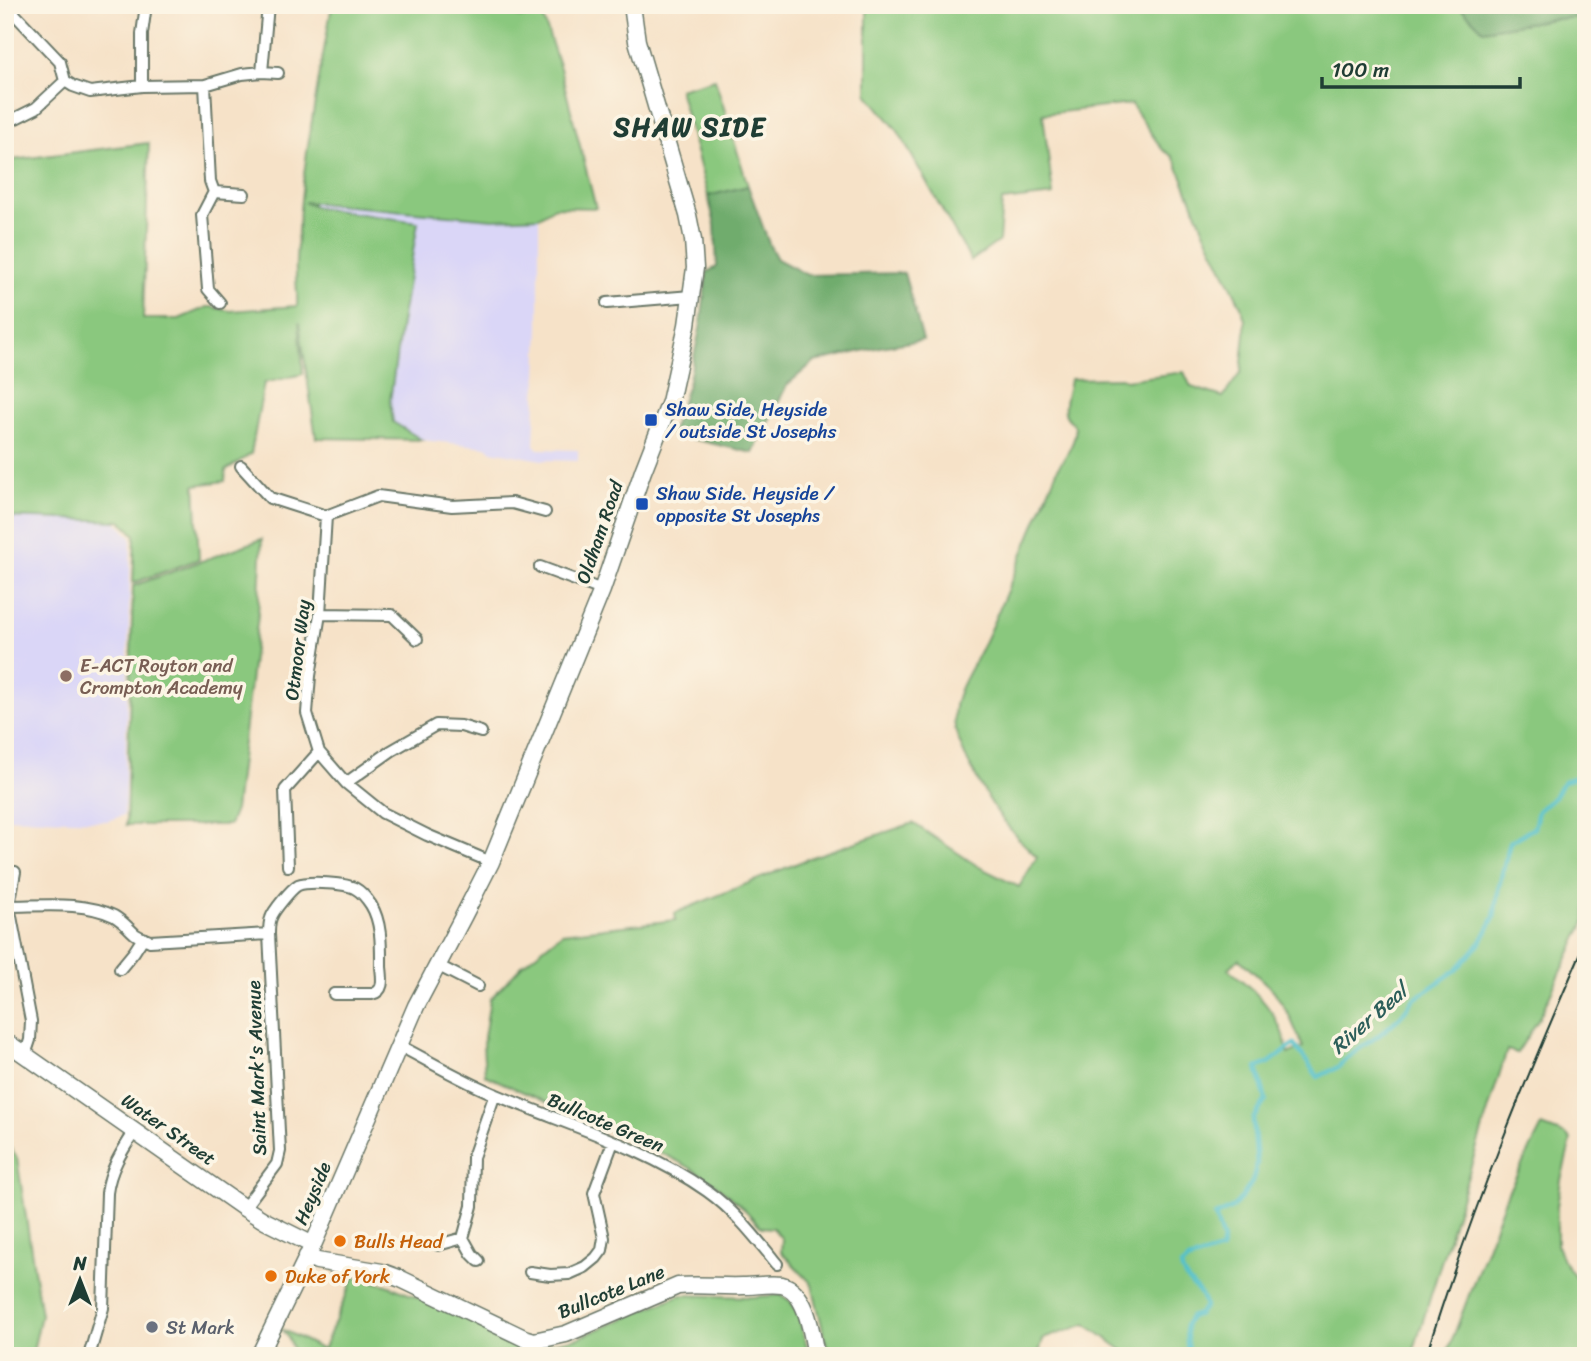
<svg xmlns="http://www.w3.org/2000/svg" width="1591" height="1361" font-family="Sriracha,sans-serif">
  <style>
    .built { fill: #dad6f7 }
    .green { fill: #8ac87e; stroke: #548259; stroke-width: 2; fill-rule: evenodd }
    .forest { fill: #6fac6d; stroke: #477450; stroke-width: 2 }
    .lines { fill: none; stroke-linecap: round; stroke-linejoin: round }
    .stream { stroke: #54c1cb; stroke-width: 4.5 }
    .street-casing { stroke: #6a7768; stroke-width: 14 }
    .secondary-casing { stroke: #6a7768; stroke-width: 19 }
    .street { stroke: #fff; stroke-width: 10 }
    .secondary { stroke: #fff; stroke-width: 16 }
    .tram { stroke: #1f3d34; stroke-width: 2 }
    .transit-dot { fill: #1a4fb4; stroke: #fcf5e5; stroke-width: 2.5 }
    .education-dot { fill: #8d6e63; stroke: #fcf5e5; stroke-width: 2.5 }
    .food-dot { fill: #e8710a; stroke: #fcf5e5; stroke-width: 2.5 }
    .worship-dot { fill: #6b7280; stroke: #fcf5e5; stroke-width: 2.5 }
    .labels { text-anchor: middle; stroke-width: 7; stroke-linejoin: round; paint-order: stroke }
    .transit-label { font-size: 19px; fill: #164399; stroke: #fcf5e5; text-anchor: start }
    .street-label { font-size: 19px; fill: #1f3d34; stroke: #fcf5e5 }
    .education-label { font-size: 19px; fill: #785e54; stroke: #fcf5e5; text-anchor: start }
    .food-label { font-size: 19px; fill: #c56008; stroke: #fcf5e5; text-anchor: start }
    .worship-label { font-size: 19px; fill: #5b616d; stroke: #fcf5e5; text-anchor: start }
    .water-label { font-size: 21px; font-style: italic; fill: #2c5e5a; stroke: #fcf5e5 }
    .district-label { font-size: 26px; font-weight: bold; letter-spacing: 2px; fill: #1f3d34; stroke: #fcf5e5 }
  </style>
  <rect width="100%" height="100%" fill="#fcf5e5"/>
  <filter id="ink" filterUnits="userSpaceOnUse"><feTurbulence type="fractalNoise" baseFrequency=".0143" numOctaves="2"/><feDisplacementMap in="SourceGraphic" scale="14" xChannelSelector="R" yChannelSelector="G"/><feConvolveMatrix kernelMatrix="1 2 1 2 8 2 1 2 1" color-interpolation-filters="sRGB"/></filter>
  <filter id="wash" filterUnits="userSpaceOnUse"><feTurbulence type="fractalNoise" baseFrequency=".00686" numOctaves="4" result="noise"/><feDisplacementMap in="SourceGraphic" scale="28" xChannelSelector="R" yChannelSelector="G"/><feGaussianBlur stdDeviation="1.57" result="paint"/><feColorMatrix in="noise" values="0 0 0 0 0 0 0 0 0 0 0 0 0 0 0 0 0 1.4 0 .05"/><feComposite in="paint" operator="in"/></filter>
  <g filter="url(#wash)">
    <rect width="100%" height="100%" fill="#f6e2c8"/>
    <!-- built -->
    <path class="built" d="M301 201 493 219 539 217V328L534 445 538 449 578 450V461L542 460 492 451 488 447 422 440 316 438 296 265Z
      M5 517 114 520 131 537 124 815 107 821 5 818Z"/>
    <!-- green -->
    <path class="green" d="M332 5H475L520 17 542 14 560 68 596 208 555 207 539 217 493 219 304 202 319 208 418 222 401 323 390 401 393 422 422 440 316 438 299 322 303 374 264 383 251 454 226 470 225 481 195 485 199 559 133 583 135 535 121 521 5 517V161L149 143 143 319H179L207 307H213L230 311 297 306C298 291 295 277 296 262 300 176 317 90 332 5Z
      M867 5H1458L1483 30 1553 19 1586 17V920L1538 1020 1517 1053 1507 1050 1412 1356H1195L1193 1353H1179L1170 1356H1131L1086 1324 1043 1339 1038 1356H829L812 1284 781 1252 782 1239 773 1228 761 1227C715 1173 667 1155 604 1127 564 1110 525 1093 485 1075L483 1044 490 999 522 965 562 933 676 920 675 913 815 856 913 823 979 867 1019 887 1037 857C1028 848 1019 840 1011 830 993 809 953 744 954 717 954 690 973 667 984 643 1011 585 1034 525 1059 466 1065 458 1080 435 1074 425 1071 420 1066 419 1065 412 1063 403 1069 389 1070 379L1121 378 1126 380 1184 372 1191 387 1223 397 1241 372 1245 334V320L1241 306 1205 233 1176 162 1172 156 1162 149 1131 104 1043 114 1053 195 1002 201 999 241 971 261 898 131 867 94ZM1239 959 1274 991 1289 1015 1303 1047 1288 1054C1282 1015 1257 992 1228 969Z
      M715 79 748 186 708 196 679 89Z
      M262 539 258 615 235 810 229 825H126L133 586Z
      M1542 1126 1566 1135 1571 1140 1561 1180 1557 1206V1246L1563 1260 1586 1293V1356H1446L1507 1194Z
      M5 1140 17 1158 41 1315 32 1356H5Z
      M354 1277 387 1285 535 1346 578 1338 680 1295 752 1297 782 1295 791 1302 797 1313 810 1356H295L288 1337 282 1329 323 1350Z"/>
    <!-- forest -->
    <path class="forest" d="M1458 5H1586V17L1553 19 1483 30Z
      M748 186 770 246 777 259 807 275 904 273 923 340 880 347 814 362 787 385 753 453 671 434 688 384 701 324 707 272 717 267 715 225 708 196Z"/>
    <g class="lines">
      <!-- stream -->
      <path class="stream" d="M1188 1356 1186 1325 1190 1317 1199 1314 1205 1306C1203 1289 1183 1283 1181 1266L1189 1260 1221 1250 1223 1240 1215 1216 1232 1208 1243 1196 1252 1182 1257 1164 1253 1119 1266 1100 1257 1068 1269 1063 1294 1044 1318 1077 1338 1067 1352 1054 1378 1036 1400 1017 1413 1000 1456 970 1481 942 1494 917 1498 890 1510 842 1534 828 1538 811 1554 797 1564 781 1586 774"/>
    </g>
  </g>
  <g filter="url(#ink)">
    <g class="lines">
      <!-- street casing -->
      <g class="street-casing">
        <path id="street" d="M6 5 60 62 65 81 73 86 90 92 142 86 205 85 242 74 262 72 278 73
          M262 72 268 5
          M205 85 210 181 214 192 202 215 208 289 220 303
          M142 86V34L146 5
          M5 127 14 119 36 108 65 81
          M214 192 244 194
          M607 303 691 296
          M241 466 270 498 326 516
          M540 567 602 590
          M320 614 392 615 417 639
          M346 783 391 751 436 725 461 726 481 732
          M491 862 427 835 383 813 346 783 319 752 307 713 310 676 320 614 326 516 378 496 452 506 512 503 545 512
          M288 866 285 790 319 752
          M15 872 9 906C42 906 83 901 114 916 124 922 127 927 135 934 139 937 145 939 150 941L269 934
          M9 906 31 1021 30 1040 25 1055
          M437 965 478 986
          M120 969 134 952 143 938
          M398 1045C431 1062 464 1082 499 1096 568 1125 645 1147 707 1191 734 1210 756 1238 777 1264
          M244 1208 277 1164 280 1151 269 934C269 929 269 923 271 918 273 911 291 889 298 885 308 881 347 883 356 889 362 892 367 899 371 905 382 923 381 947 381 967 382 978 385 991 372 994H334
          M463 1238 472 1254 479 1261
          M438 1245 463 1238 472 1206 473 1157 495 1094
          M530 1272 550 1275 569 1274 585 1267 596 1258 602 1250 604 1238 594 1193 613 1142
          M89 1356 103 1308 107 1193C110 1169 122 1151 135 1131"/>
      </g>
      <!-- secondary casing -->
      <g class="secondary-casing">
        <path id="secondary" d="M5 1041 244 1208 265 1221 313 1245
          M307 1256 317 1261 382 1272 401 1279 524 1338 534 1341 566 1334 678 1286C700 1284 721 1287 743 1286 756 1286 769 1283 782 1285 807 1291 812 1335 816 1356
          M259 1356 313 1245 416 1006 464 915 491 862 602 590 643 471 670 402 687 325 695 268 693 240 688 215 637 41 632 5"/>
      </g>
      <!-- street -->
      <use href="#street" class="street"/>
      <!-- secondary -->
      <use href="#secondary" class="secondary"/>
      <!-- tram -->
      <path class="tram" d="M1426 1356C1470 1214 1526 1077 1586 941"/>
    </g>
  </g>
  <!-- markers -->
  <g class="transit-dot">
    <rect x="644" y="413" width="14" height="14" rx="3.5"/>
    <rect x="635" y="497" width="14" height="14" rx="3.5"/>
  </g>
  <circle class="education-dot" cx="66" cy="676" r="7"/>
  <g class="food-dot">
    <circle cx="340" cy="1241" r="7"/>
    <circle cx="271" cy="1276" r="7"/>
  </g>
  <circle class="worship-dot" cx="152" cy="1327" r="7"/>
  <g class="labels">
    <!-- transit labels -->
    <g class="transit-label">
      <text x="665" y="416">Shaw Side, Heyside<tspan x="665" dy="22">/ outside St Josephs</tspan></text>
      <text x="656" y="500">Shaw Side. Heyside /<tspan x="656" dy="22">opposite St Josephs</tspan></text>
    </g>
    <!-- street labels -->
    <g class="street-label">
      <text transform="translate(599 532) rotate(-71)" y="7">Oldham Road</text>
      <text transform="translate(297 650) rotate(-83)" y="7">Otmoor Way</text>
      <text transform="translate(256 1068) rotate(-92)" y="7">Saint Mark's Avenue</text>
      <text transform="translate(606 1122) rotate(23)" y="7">Bullcote Green</text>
      <text transform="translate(169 1129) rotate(35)" y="7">Water Street</text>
      <text transform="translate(312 1193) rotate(-67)" y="7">Heyside</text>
      <text transform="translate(611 1291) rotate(-22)" y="7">Bullcote Lane</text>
    </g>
    <!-- education labels -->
    <g class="education-label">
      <text x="80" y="672">E-ACT Royton and<tspan x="80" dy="22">Crompton Academy</tspan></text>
    </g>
    <!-- food labels -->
    <g class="food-label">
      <text x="354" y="1248">Bulls Head</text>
      <text x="285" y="1283">Duke of York</text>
    </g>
    <!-- worship labels -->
    <g class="worship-label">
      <text x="166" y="1334">St Mark</text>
    </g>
    <!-- water labels -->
    <g class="water-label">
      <text transform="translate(1369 1019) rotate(-41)" y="7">River Beal</text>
    </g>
    <!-- district labels -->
    <g class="district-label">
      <text x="690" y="136">SHAW SIDE</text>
    </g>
  </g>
  <!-- margin -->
  <rect width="1591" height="1361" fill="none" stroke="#fcf5e5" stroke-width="28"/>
  <!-- north arrow -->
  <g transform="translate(80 1280)" stroke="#fcf5e5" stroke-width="5" paint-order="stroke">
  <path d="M0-5L12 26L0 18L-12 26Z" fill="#1f3d34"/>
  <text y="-10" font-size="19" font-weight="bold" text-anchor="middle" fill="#1f3d34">N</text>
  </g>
  <!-- scale -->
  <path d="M1322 77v10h198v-10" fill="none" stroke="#1f3d34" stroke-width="3.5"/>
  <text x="1332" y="77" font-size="21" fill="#1f3d34" stroke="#fcf5e5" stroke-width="5" paint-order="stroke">100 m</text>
</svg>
